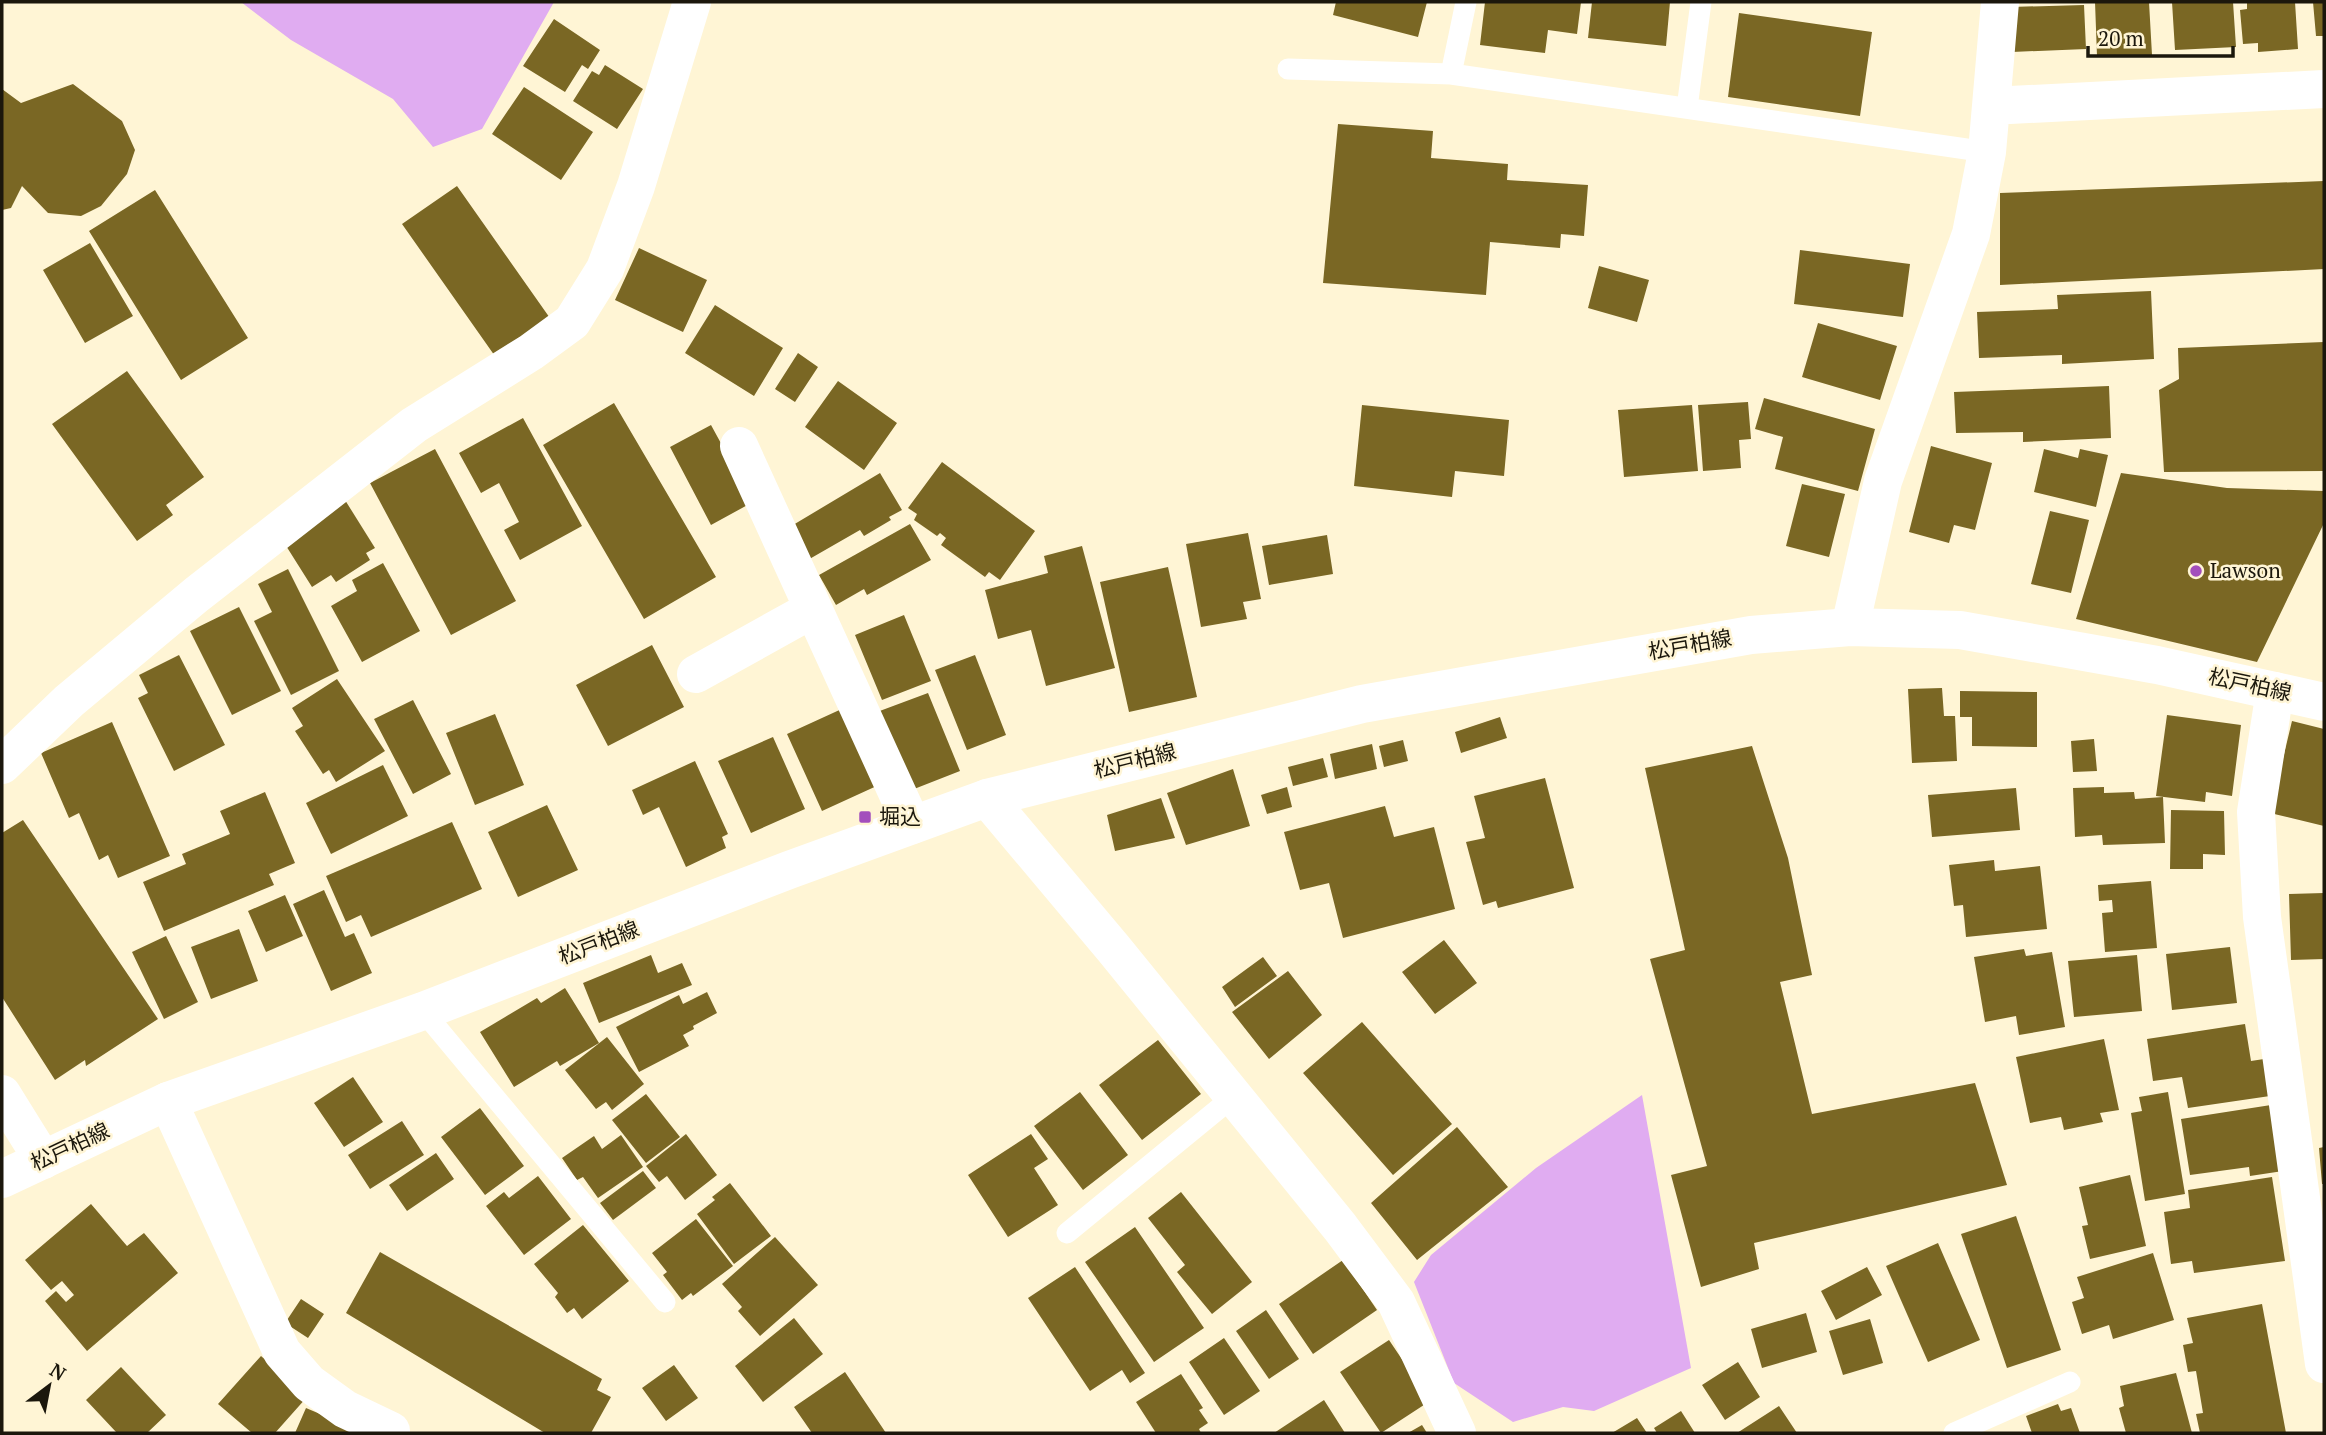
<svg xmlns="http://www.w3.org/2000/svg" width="2326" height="1435" font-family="'PT Serif','Noto Sans JP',serif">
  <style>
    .forest { fill: #e0acf1 }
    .building { fill: #7a6724 }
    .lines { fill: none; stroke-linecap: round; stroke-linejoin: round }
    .service { stroke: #fff; stroke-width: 21 }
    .minor { stroke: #fff; stroke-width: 38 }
    .secondary { stroke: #fff; stroke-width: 38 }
    .poi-dot { fill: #a34ebc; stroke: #fff5d5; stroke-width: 2.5 }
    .labels { text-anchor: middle; stroke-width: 5; stroke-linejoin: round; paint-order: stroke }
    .poi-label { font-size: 21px; fill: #1b170c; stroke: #fff5d5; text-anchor: start }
    .street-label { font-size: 21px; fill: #1b170c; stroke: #fff5d5 }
  </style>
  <rect width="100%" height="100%" fill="#fff5d5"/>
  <!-- forest -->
  <path class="forest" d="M241 2H554L482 129 433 147 393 99 291 40Z
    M1642 1095 1691 1368 1594 1411 1563 1407 1513 1422 1454 1383 1414 1282 1431 1255 1536 1168Z"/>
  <!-- building -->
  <path class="building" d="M1336 2H1427L1418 37 1333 15Z
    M1485 2H1581L1577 34 1548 30 1545 53 1480 45Z
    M1592 2H1670L1666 46 1588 38Z
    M2095 2H2149L2152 55 2097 56Z
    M2172 2H2233L2236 47 2175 50Z
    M2247 2H2295L2298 49 2258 52V43L2243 44 2240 10 2247 9Z
    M2313 2H2324V36H2316Z
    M2084 5 2086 49 2012 52 2011 7Z
    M1739 13 1872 32 1860 116 1728 97Z
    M554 19 600 50 588 69 582 65 565 92 523 66Z
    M605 65 643 89 617 129 573 101 592 71 599 75Z
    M73 84 122 121 135 150 127 174 101 206 81 216 48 213 22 186 11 208 2 210V89L21 103Z
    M524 87 593 132 561 180 492 134Z
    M1338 124 1433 131 1431 158 1508 164 1507 180 1588 185 1584 236 1561 234 1560 248 1490 242 1486 295 1323 283Z
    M2324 181V269L2000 285V193Z
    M457 186 552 321 497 359 402 224Z
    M155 190 248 338 181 380 89 231Z
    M90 243 133 316 85 343 43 270Z
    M639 248 707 280 683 332 615 300Z
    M1800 250 1910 264 1903 317 1794 304Z
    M1599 266 1649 280 1637 322 1588 308Z
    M2151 291 2154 359 2062 364V355L1979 358 1977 312 2058 309 2057 295Z
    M715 305 783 348 754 396 685 353Z
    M1818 323 1897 346 1880 400 1802 377Z
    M2324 342V471L2164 472 2159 390 2179 379 2178 348Z
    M798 353 818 367 795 402 775 389Z
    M127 371 204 477 166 505 173 515 137 541 52 424Z
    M838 381 897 423 864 470 805 427Z
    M2109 386 2111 438 2023 442V432L1956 433 1954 392Z
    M1764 398 1875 429 1858 491 1775 469 1783 437 1755 429Z
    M1748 402 1751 439 1739 440 1741 468 1703 471 1698 405Z
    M614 403 716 577 644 619 543 445Z
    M1362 405 1509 420 1504 476 1455 471 1452 497 1354 486Z
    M1692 405 1698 471 1624 477 1618 410Z
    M523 418 582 526 520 560 504 530 519 522 499 483 481 493 459 453Z
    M711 425 753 502 711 525 670 447Z
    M1931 446 1992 463 1975 530 1954 525 1949 543 1909 532Z
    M435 449 516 601 451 635 370 483Z
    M2044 449 2078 458 2080 449 2108 455 2096 507 2034 492Z
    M942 462 1035 531 1000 580 989 572 985 577 941 545 946 538 940 533 937 536 914 520 917 514 908 508Z
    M880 473 902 510 889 517 891 520 864 536 860 530 806 561 788 528Z
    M2121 473 2227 488 2324 491V523L2257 662 2076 619Z
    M1802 484 1845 494 1829 557 1786 546Z
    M345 500 375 548 366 553 370 560 336 582 331 575 312 587 283 541Z
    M2050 511 2089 520 2071 593 2031 584Z
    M910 524 931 560 867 595 864 589 836 605 819 575Z
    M1248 533 1261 599 1243 602 1247 619 1201 627 1186 544Z
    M1327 535 1333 574 1269 585 1262 546Z
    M1082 546 1115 668 1046 686 1031 630 998 639 985 590 1048 573 1044 556Z
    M383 563 420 631 362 662 331 606 357 591 352 580Z
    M1168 567 1197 697 1129 712 1100 582Z
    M288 569 339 671 291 695 254 621 272 612 258 584Z
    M239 607 281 691 232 715 190 631Z
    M904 615 931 681 882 700 855 635Z
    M652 645 684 707 608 746 576 685Z
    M179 655 225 745 174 771 138 698 148 693 139 675Z
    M975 655 1006 735 967 750 935 670Z
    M337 679 385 751 336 782 329 770 323 774 295 731 303 726 292 708Z
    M1942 688 1944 716H1955L1957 761 1912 763 1908 689Z
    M1960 691 2037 692V747L1972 746V717H1960Z
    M928 693 960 771 909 791 877 712Z
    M413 700 451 774 413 794 374 719Z
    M846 707 881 784 822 811 787 734Z
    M495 714 524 785 475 805 446 733Z
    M2167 715 2241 725 2232 796 2206 792 2205 802 2156 796Z
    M1500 717 1507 738 1461 753 1455 732Z
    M2292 721 2324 729V826L2270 813Z
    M112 722 170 856 118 878 108 855 99 860 79 813 69 818 41 753Z
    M773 737 805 809 751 833 718 761Z
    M2094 739 2097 771 2073 772 2071 741Z
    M1403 740 1408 761 1384 767 1379 746Z
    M1372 744 1377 769 1335 779 1330 754Z
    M1752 746 1788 858 1812 975 1780 982 1812 1114 1975 1083 2007 1185 1754 1243 1759 1269 1701 1287 1671 1175 1707 1166 1650 959 1685 950 1645 768Z
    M1323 758 1328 777 1293 786 1288 767Z
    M695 761 728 834 722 837 726 848 686 867 659 807 643 815 632 790Z
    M383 765 408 816 331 854 306 803Z
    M1233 769 1250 826 1186 845 1167 793Z
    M1545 778 1574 888 1498 908 1496 901 1483 905 1466 842 1485 838 1474 796Z
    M1287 787 1292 807 1267 814 1261 795Z
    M2104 787V793L2134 792 2135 799 2163 797 2165 843 2103 845 2102 835 2075 837 2073 788Z
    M2016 788 2020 830 1932 837 1928 795Z
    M265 792 295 863 269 874 274 885 164 931 143 882 186 864 182 854 230 834 220 811Z
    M1161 798 1175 838 1115 851 1107 815Z
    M547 805 578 870 518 897 488 832Z
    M1385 806 1394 837 1434 827 1455 909 1343 938 1329 883 1300 890 1284 832Z
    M2171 810 2224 811 2225 855 2203 854V869H2170Z
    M23 820 158 1019 86 1066 85 1060 55 1080 2 997V833Z
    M452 822 482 889 371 937 361 915 346 922 326 876Z
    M1994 860 1995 871 2040 866 2047 929 1966 937 1963 905 1954 906 1949 865Z
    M2151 881 2157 948 2105 952 2102 913 2113 912 2112 900 2099 901 2098 885Z
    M324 890 345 937 354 933 372 973 331 991 293 904Z
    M2324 893V959L2291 960 2289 894Z
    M285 895 303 936 266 952 248 911Z
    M239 929 258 981 211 999 191 947Z
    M166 936 198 1002 164 1019 132 952Z
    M1444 940 1477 983 1435 1014 1402 972Z
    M2230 947 2237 1003 2172 1010 2166 954Z
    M2024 949 2026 956 2052 952 2065 1027 2019 1035 2016 1016 1985 1022 1974 957Z
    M651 955 658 973 682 963 692 985 599 1023 583 983Z
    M2137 955 2142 1011 2074 1017 2068 961Z
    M1263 957 1277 976 1235 1007 1222 987Z
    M1288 971 1322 1015 1269 1059 1232 1012Z
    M565 988 599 1043 560 1066 557 1061 514 1087 480 1032 537 998 541 1003Z
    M707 992 717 1013 693 1026 694 1029 683 1035 689 1046 639 1072 616 1027 679 995 683 1004Z
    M1362 1022 1452 1124 1393 1175 1303 1073Z
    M2245 1024 2251 1061 2264 1059 2270 1096 2188 1108 2182 1077 2153 1081 2147 1039Z
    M607 1037 644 1084 612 1110 606 1102 596 1109 565 1070Z
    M2104 1039 2119 1110 2100 1113 2103 1122 2064 1130 2061 1117 2030 1123 2016 1057Z
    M1158 1040 1201 1094 1142 1140 1099 1085Z
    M353 1077 383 1122 344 1147 314 1103Z
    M1080 1092 1128 1155 1083 1190 1034 1126Z
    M2168 1092 2185 1194 2145 1201 2131 1113 2142 1111 2139 1097Z
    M646 1094 680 1137 646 1163 612 1120Z
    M2271 1105 2283 1171 2250 1176 2249 1167 2190 1175 2181 1119Z
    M480 1108 524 1166 485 1195 441 1137Z
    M402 1121 424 1155 370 1189 348 1155Z
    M1457 1127 1508 1187 1417 1260 1371 1203Z
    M686 1134 717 1175 685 1200 667 1176 659 1182 646 1166Z
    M1031 1134 1048 1159 1034 1168 1058 1205 1008 1237 968 1175Z
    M621 1135 643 1167 598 1198 583 1177 577 1180 562 1158 594 1136 602 1149Z
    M2324 1147V1184H2322L2319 1148Z
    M436 1153 454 1179 407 1211 389 1185Z
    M643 1171 656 1188 613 1220 600 1203Z
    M2130 1175 2146 1246 2090 1259 2082 1226 2088 1225 2079 1187Z
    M538 1176 571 1219 524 1255 486 1206 504 1192 509 1198Z
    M2272 1177 2285 1261 2194 1273 2192 1261 2171 1264 2164 1212 2190 1208 2188 1190Z
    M730 1183 771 1236 734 1264 697 1214 715 1200 712 1197Z
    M1181 1192 1252 1282 1212 1314 1177 1272 1185 1265 1148 1218Z
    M91 1204 127 1246 144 1233 178 1273 87 1351 45 1301 56 1291 66 1302 74 1295 62 1281 51 1290 25 1260Z
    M2016 1216 2061 1350 2007 1368 1961 1234Z
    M696 1219 733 1266 693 1296 691 1293 682 1300 663 1275 667 1272 652 1253Z
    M583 1225 629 1281 582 1319 574 1308 567 1313 555 1297 558 1293 534 1264Z
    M1135 1227 1204 1328 1154 1362 1085 1262Z
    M775 1237 818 1285 760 1336 738 1311 742 1307 722 1284Z
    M1938 1243 1980 1340 1928 1362 1886 1266Z
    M380 1252 602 1379 597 1390 611 1397 591 1433H545L346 1313Z
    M2153 1253 2174 1320 2113 1339 2109 1325 2082 1334 2072 1302 2084 1298 2077 1277Z
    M1343 1260 1377 1310 1313 1354 1279 1304Z
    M1075 1267 1145 1373 1130 1383 1122 1370 1090 1391 1028 1298Z
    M1867 1267 1882 1295 1836 1320 1821 1291Z
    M301 1299 324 1314 308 1338 285 1323Z
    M2262 1304 2286 1433H2200L2196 1414 2203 1413 2196 1371 2188 1372 2183 1345 2193 1343 2187 1318Z
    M1266 1310 1299 1359 1269 1379 1236 1331Z
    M1806 1313 1817 1352 1762 1368 1751 1329Z
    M794 1318 823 1354 763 1402 735 1366Z
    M1870 1319 1883 1363 1843 1375 1829 1331Z
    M1224 1338 1260 1391 1224 1415 1189 1362Z
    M1389 1340 1430 1401 1381 1433 1340 1372Z
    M261 1356 307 1397 275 1433H252L218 1404Z
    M1738 1362 1760 1397 1725 1420 1702 1385Z
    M674 1365 698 1398 666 1421 642 1388Z
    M121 1367 166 1415 147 1433H117L86 1400Z
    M845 1372 886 1433H812L794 1407Z
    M2176 1373 2192 1433H2126L2119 1408 2124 1406 2120 1386Z
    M1181 1374 1203 1408 1199 1410 1208 1423 1199 1429 1201 1433H1156L1136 1402Z
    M1324 1400 1345 1433H1274Z
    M2058 1404 2061 1411 2071 1408 2080 1433H2032L2026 1416Z
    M1779 1406 1797 1433H1737Z
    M306 1408 365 1433H295Z
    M1681 1411 1695 1433H1657L1654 1428Z
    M1637 1418 1647 1433H1612Z
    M1422 1425 1427 1433H1408Z"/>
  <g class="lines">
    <!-- service -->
    <path class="service" d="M1288 69 1451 74 1987 152
      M1451 74 1466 2
      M1687 108 1701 2
      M423 1011 665 1302
      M1067 1233 1233 1097
      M1954 1433 2070 1382"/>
    <!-- minor -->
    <path class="minor" d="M1991 106 2324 89
      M739 446 912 825
      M1850 627 1883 481 1971 234 1987 152 2000 2
      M696 674 813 609
      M2275 691 2256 812 2262 917 2324 1364
      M2 765 69 701 196 595 414 425 531 352 572 322 605 269 636 186 692 2
      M987 798 1113 948 1340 1227 1396 1302 1457 1433
      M2 1094 43 1160
      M168 1101 282 1352 309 1383 345 1409 391 1431V1433"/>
    <!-- secondary -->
    <path class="secondary" d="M2 1179 168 1101 423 1011 789 870 987 798 1362 704 1751 635 1850 627 1960 630 2157 665 2324 702"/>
  </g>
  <!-- markers -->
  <g class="poi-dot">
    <circle cx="2196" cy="571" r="7"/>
    <rect x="858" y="810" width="14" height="14" rx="3.5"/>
  </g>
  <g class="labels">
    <!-- poi labels -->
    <g class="poi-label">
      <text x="2210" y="578">Lawson</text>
      <text x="879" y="824">堀込</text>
    </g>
    <!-- street labels -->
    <g class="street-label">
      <text transform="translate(1690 645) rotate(-10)" y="7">松戸柏線</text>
      <text transform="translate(2250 685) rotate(12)" y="7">松戸柏線</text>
      <text transform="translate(1135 761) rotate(-14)" y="7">松戸柏線</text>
      <text transform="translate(599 943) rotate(-21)" y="7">松戸柏線</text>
      <text transform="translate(70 1147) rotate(-25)" y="7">松戸柏線</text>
    </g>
  </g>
  <!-- border -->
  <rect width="2326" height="1435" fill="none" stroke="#1b170c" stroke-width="7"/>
  <!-- north arrow -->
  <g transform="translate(49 1386) rotate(32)" stroke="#fff5d5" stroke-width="5" paint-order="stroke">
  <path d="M0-5L12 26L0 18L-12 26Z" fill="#1b170c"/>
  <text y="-10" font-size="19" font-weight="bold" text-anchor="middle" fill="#1b170c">N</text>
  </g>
  <!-- scale -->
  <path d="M2088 46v10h145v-10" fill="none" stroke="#1b170c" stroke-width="3.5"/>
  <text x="2098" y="46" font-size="21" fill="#1b170c" stroke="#fff5d5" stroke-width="5" paint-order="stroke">20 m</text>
</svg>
